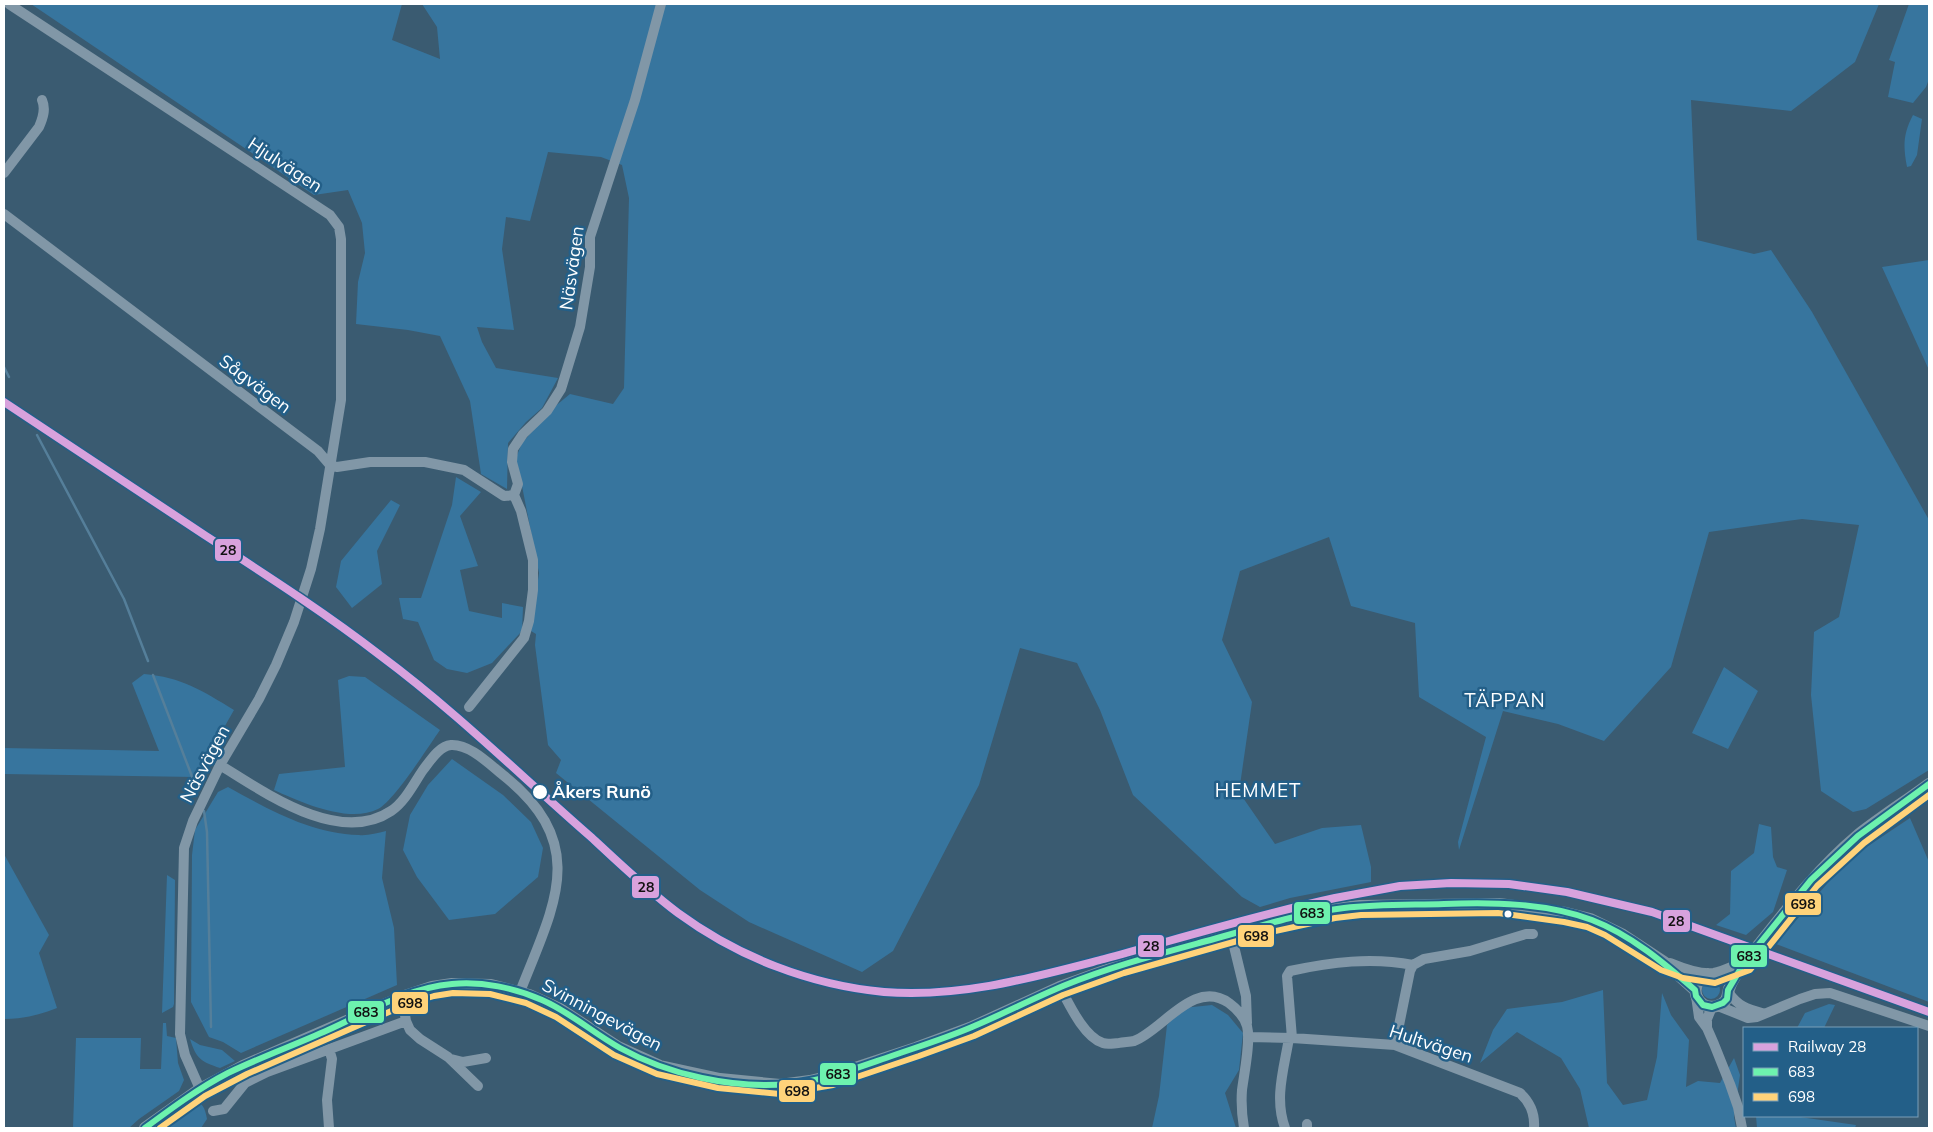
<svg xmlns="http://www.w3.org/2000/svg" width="1933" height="1132" font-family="Mulish,sans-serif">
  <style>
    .green { fill: #37759e }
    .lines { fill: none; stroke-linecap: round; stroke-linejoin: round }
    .stream { stroke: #557f9a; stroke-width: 2.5 }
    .minor { stroke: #8197a7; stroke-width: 10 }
    .major { stroke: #8096a4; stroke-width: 12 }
    .bus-1-casing { stroke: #235f88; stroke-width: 10 }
    .bus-2-casing { stroke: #235f88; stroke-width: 10 }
    .bus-1 { stroke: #6df2ae; stroke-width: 6 }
    .bus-2 { stroke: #ffd37a; stroke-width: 6 }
    .rail-1-casing { stroke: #235f88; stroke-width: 11 }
    .rail-1 { stroke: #d8a2dd; stroke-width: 8 }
    .stop-dot { fill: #fff; stroke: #235f88; stroke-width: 2 }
    .labels { text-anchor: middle; stroke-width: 5; stroke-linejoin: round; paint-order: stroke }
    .street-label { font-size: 18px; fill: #fff; stroke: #235f88 }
    .stop-label { font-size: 18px; font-weight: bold; fill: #fff; stroke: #235f88; text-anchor: start }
    .neighbourhood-label { font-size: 19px; letter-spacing: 1px; fill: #fff; stroke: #235f88 }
    .line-badge { stroke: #235f88; stroke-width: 2 }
    .pale-badge-label { font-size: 14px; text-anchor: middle; font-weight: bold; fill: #111 }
  </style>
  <rect width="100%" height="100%" fill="#3a5b71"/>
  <!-- green -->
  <path class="green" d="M31 4H402L392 40 440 59 437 27 422 4H1879L1855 62 1791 111 1691 100 1697 240 1754 254 1771 250 1812 312 1929 520V770L1866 809 1853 812 1821 791 1811 695 1814 632 1839 617 1859 525 1802 519 1709 532 1671 667 1604 741 1558 724 1503 711 1459 850 1458 842 1486 737 1419 697 1415 623 1351 606 1329 537 1240 571 1222 640 1252 702 1239 792 1275 844 1322 828 1361 825 1371 867V882L1290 898 1260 907 1242 897 1133 795 1100 710 1077 663 1020 648 979 785 893 951 862 972 749 922 700 890 556 773 561 760 548 745 535 645 536 634 531 631 539 573 522 486 515 460 522 443 553 408 570 394 613 404 624 388 629 198 622 165 601 157 548 152 530 221 506 217 502 249 514 330 477 327 482 342 496 368 558 378 542 408 526 422 508 443 507 489 481 474 470 401 440 336 408 330 356 324 358 282 365 253 362 223 348 190 314 195Z
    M1909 4H1929V79L1926 87 1913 103 1888 97 1895 62 1889 60Z
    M1913 115 1922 119 1917 155 1911 166 1907 167C1903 146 1903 134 1913 115Z
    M1929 260V370L1882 267Z
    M456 477 481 492 460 516 478 566 460 570 469 611 502 618V603L523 607 522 631 492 663 467 673 447 669 434 660 418 622 403 619 399 598H421L452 505Z
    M391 500 400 505 377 551 382 584 352 608 336 587 341 561Z
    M1724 667 1758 691 1728 749 1692 733Z
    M144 674C181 677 203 691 234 710L196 777 4 774V748L159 751 132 683Z
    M349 676 365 677 440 730C428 747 394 801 378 809 349 824 300 802 274 790L279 774 345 767 338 680Z
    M452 759 503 795 531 822 543 848 538 877 495 914 449 920 417 877 403 850 410 815 428 785Z
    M228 787C268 809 311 834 359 835 367 836 377 833 386 831L382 878 394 928 397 985 241 1053 223 1042 209 1037 191 1002 192 855 195 830 218 792Z
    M1910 818 1929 862V1002L1776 944 1847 860Z
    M1759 824 1771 827 1773 857 1777 867 1787 870 1773 912 1746 935 1716 925 1730 914 1731 871 1754 853Z
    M4 854 49 935 39 953 57 1008C39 1015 23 1019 4 1019Z
    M167 875 175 880 174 1004 173 1007 162 1013Z
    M1702 990a9 9 0 1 1 18 0a9 9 0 1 1-18 0Z
    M1603 990 1607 1083 1623 1105 1647 1100 1657 1057 1662 993 1671 1015 1689 1040 1686 1087 1698 1081 1720 1083 1734 1058 1740 1075 1734 1117 1736 1128H1589L1580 1089 1561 1058 1517 1032 1480 1063 1493 1030 1507 1009 1562 1002Z
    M1829 1004 1835 1005 1824 1028H1797L1805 1013Z
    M1212 1005 1228 1015 1243 1033 1239 1070 1225 1093 1236 1128H1152L1159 1096 1167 1025 1183 1008Z
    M163 1023H166L167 1036 176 1038 178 1063 184 1080 179 1091 139 1119 129 1128H73L76 1038H141L140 1069H161Z
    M190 1039 200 1045 222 1050 235 1061 220 1068C202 1062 196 1059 190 1039Z
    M192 1100C203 1102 205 1108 207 1119L201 1128H153Z
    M1756 1116H1793L1856 1125 1855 1128H1757Z"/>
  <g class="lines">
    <!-- stream -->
    <path class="stream" d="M4 367 9 377
      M37 435 124 599 148 661
      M153 675 193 779
      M204 811 207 832 211 1027"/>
    <!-- minor -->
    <path class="minor" d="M9 4 330 215 339 227 341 239V400L320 529 311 569 294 622 276 665 259 699 220 765 193 821 184 848 180 1034 185 1055 200 1089
      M4 173 39 127C43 118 46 109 42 100
      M4 214 318 451 330 465 337 467 370 462H425L464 470 504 496 514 495
      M514 495 518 484 512 462 513 449 523 434 547 411 561 389 580 327 590 267V237L635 100 661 4
      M469 707 524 638 529 621 533 590V560L521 511 514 495
      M220 765C264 792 339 846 391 811 405 802 414 783 423 770 430 761 439 746 451 745 470 744 489 764 503 775 591 845 554 905 520 992
      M1231 934 1246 996 1247 1023
      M1060 987C1069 1004 1084 1037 1103 1043 1108 1045 1114 1043 1119 1043 1123 1042 1129 1042 1134 1041 1163 1030 1194 978 1229 1003 1237 1009 1244 1016 1247 1026 1251 1041 1244 1074 1242 1090 1241 1103 1242 1116 1244 1128
      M1729 993C1738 1006 1747 1009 1762 1013
      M1696 996 1699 1017 1707 1028 1714 1044 1730 1084 1738 1107 1742 1128
      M402 997 406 1021 410 1030 420 1039 448 1057 478 1086
      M1718 1006 1748 1018 1757 1017 1800 999 1815 994 1830 993 1929 1026
      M1707 1028V1019L1712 1007
      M1248 1037 1292 1038 1395 1045 1520 1093C1531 1103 1535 1114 1534 1128
      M1292 1038 1287 976 1290 971C1331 962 1372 957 1413 965
      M1395 1045 1410 971 1413 965 1424 959 1470 951 1526 934H1533
      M329 1049 332 1059 327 1100 329 1128
      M451 1059 463 1062 486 1058
      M213 1111 224 1109 245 1083 267 1072 406 1021
      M1307 1124V1128
      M1285 1128C1274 1098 1284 1069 1289 1038"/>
    <!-- major -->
    <path class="major" d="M1670 964C1682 969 1700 976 1714 974 1724 972 1735 966 1744 963
      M1708 974C1686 983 1696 1012 1717 1006 1720 1005 1724 1003 1726 1000 1728 996 1728 993 1729 989 1733 975 1751 954 1761 942 1791 904 1821 866 1858 835 1881 817 1906 801 1929 784
      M145 1128 200 1089 243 1066 402 997 432 987 452 984 491 985 529 995 560 1009 618 1047 660 1066 720 1079 780 1085 810 1081 831 1076 916 1048 970 1028 1060 987 1121 965 1260 926 1334 909 1360 906 1499 904 1566 913 1590 919 1623 935 1664 962 1695 990"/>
    <!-- bus-1 casing -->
    <g class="bus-1-casing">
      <path id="bus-1" d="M145 1128C172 1108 199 1088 228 1073 261 1057 295 1045 328 1030 368 1012 407 988 452 984 482 981 515 988 542 1000 570 1012 593 1033 620 1048 669 1075 733 1089 789 1084 822 1081 854 1069 886 1058 914 1048 944 1039 972 1027 1003 1014 1032 999 1063 986 1112 966 1163 953 1214 939 1257 927 1300 913 1344 908 1377 904 1411 905 1444 904 1493 902 1546 903 1592 920 1631 935 1664 963 1695 990L1696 996 1703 1005 1712 1007 1723 1003 1727 999 1728 990 1744 963 1811 880 1858 836 1929 784"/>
    </g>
    <!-- bus-2 casing -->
    <g class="bus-2-casing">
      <path id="bus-2" d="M160 1128 205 1096 247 1074 405 1005 434 996 453 993 490 994 526 1003 556 1017 614 1055 657 1074 718 1088 780 1094 833 1085 919 1056 974 1036 1063 995 1124 973 1262 934 1335 918 1361 915 1498 913 1564 922 1587 927 1605 935 1661 970 1683 978 1715 983 1750 970 1817 886 1864 843 1929 795"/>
    </g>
    <!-- bus-1 -->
    <use href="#bus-1" class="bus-1"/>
    <!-- bus-2 -->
    <use href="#bus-2" class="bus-2"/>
    <!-- rail-1 casing -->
    <g class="rail-1-casing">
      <path id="rail-1" d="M4 402C70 446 137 490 203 534 263 573 324 612 381 656 455 711 521 776 591 837 619 863 647 890 678 913 738 957 810 985 884 992 960 998 1031 978 1104 959 1181 938 1257 915 1335 898L1400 886 1451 883 1509 884 1567 892 1652 912 1929 1012"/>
    </g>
    <!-- rail-1 -->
    <use href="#rail-1" class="rail-1"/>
  </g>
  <!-- markers -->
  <g class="stop-dot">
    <circle cx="540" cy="792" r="8"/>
    <circle cx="1508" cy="914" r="4.5"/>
  </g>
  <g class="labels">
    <!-- street labels -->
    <g class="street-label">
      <text transform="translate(285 165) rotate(33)" y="6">Hjulvägen</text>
      <text transform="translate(572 268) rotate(-82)" y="6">Näsvägen</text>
      <text transform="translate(255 384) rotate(37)" y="6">Sågvägen</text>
      <text transform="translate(205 764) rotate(-62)" y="6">Näsvägen</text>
      <text transform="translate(602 1015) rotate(28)" y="6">Svinningevägen</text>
      <text transform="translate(1431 1044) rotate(18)" y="6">Hultvägen</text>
    </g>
    <!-- stop labels -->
    <g class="stop-label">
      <text x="552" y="798">Åkers Runö</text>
    </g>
    <!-- neighbourhood labels -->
    <g class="neighbourhood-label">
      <text x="1505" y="707">TÄPPAN</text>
      <text x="1258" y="797">HEMMET</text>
    </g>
  </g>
  <g class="line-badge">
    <rect x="214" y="538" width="28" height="24" rx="5" fill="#d8a2dd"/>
    <rect x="631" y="875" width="29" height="24" rx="5" fill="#d8a2dd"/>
    <rect x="1784" y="892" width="38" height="24" rx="5" fill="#ffd37a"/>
    <rect x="1293" y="901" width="38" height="24" rx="5" fill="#6df2ae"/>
    <rect x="1662" y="909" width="29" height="24" rx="5" fill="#d8a2dd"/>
    <rect x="1237" y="924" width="38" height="24" rx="5" fill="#ffd37a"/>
    <rect x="1137" y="934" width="28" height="24" rx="5" fill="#d8a2dd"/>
    <rect x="1730" y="944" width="38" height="24" rx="5" fill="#6df2ae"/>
    <rect x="391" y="991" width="38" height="24" rx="5" fill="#ffd37a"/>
    <rect x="347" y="1000" width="38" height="24" rx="5" fill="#6df2ae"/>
    <rect x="819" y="1062" width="38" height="24" rx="5" fill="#6df2ae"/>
    <rect x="778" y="1079" width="38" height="24" rx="5" fill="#ffd37a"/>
  </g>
  <g class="pale-badge-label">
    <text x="228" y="555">28</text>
    <text x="646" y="892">28</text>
    <text x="1803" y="909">698</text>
    <text x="1312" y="918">683</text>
    <text x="1676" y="926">28</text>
    <text x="1256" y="941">698</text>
    <text x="1151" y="951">28</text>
    <text x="1749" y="961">683</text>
    <text x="410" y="1008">698</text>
    <text x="366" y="1017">683</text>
    <text x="838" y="1079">683</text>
    <text x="797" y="1096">698</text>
  </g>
  <!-- border -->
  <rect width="1933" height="1132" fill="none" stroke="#ffffff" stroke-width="10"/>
  <!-- legend -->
  <rect x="1743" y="1027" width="175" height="90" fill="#235f88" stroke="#7b9fb8"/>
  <rect x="1753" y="1043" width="25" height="8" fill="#d8a2dd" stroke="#7b9fb8"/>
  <text x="1788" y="1052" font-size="15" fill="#ffffff">Railway 28</text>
  <rect x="1753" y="1068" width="25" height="8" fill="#6df2ae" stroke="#7b9fb8"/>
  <text x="1788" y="1077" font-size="15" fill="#ffffff">683</text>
  <rect x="1753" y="1093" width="25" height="8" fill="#ffd37a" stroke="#7b9fb8"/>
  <text x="1788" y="1102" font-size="15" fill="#ffffff">698</text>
</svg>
